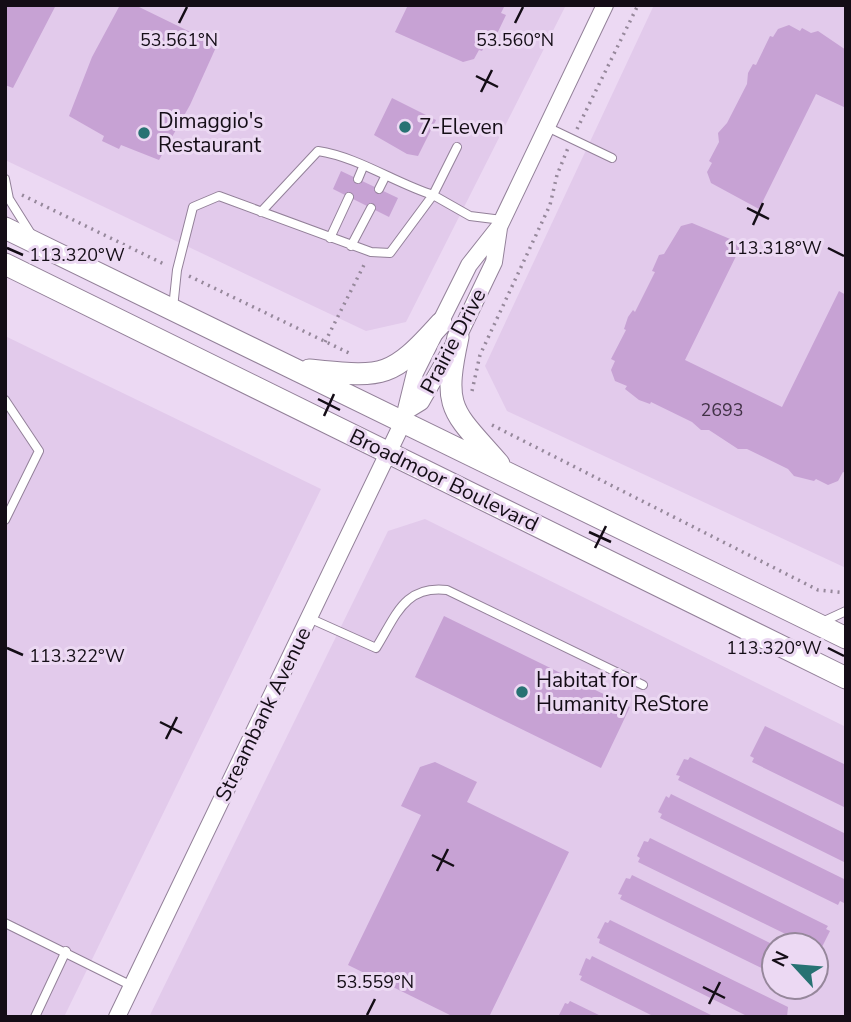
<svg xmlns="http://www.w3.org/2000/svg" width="851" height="1022" font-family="'Nunito Sans',sans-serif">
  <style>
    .built { fill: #e2caeb; fill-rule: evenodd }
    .building { fill: #c7a2d4 }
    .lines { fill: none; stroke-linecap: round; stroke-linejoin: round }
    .service-casing { stroke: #938199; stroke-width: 10 }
    .minor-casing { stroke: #938199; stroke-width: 18 }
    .secondary-casing { stroke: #938199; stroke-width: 23 }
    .path { stroke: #96889b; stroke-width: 3.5; stroke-dasharray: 2 5; stroke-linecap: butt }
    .service { stroke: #fff; stroke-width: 8 }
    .minor { stroke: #fff; stroke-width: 16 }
    .secondary { stroke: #fff; stroke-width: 21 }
    .ticks { fill: none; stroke: #140d16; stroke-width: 2.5 }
    .poi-dot { fill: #277273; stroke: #ecd9f3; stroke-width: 2.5 }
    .labels { text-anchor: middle; stroke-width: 6; stroke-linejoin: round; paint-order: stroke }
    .number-label { font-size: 18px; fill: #413246 }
    .poi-label { font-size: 21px; fill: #140d16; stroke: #ecd9f3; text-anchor: start }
    .street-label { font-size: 21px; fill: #140d16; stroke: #ecd9f3 }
    .ticks-label { font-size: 18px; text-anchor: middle; fill: #140d16; stroke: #ecd9f3; stroke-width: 6; stroke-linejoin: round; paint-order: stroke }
  </style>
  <rect width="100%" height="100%" fill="#ecd9f3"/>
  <!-- built -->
  <path class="built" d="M5 5H566L406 322 366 331 5 160Z
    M654 5H846V568L507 411 485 366Z
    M5 336 321 489 64 1017H5Z
    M425 519 846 727V1017H149L388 531ZM774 945H816V987H774Z"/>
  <!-- building -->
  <path class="building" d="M5 5H56L13 88 5 85Z
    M120 5H135L217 45 190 105 159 160 121 145 119 149 102 141 104 136 69 116 92 57Z
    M408 5H505L501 13 506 15 496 36 491 34 482 51 479 50 474 59 463 62 395 32Z
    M789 25 800 31 802 28 811 33 818 31 846 50V108L816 94 759 209 711 183 707 172 712 163 709 161 719 142 718 133 727 123 747 84 748 73 753 64 756 65 770 36 773 37 778 29Z
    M392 98 436 120 418 156 407 154 374 135Z
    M341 171 398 198 389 217 333 189Z
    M692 223 742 244 685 360 782 407 839 291 846 295V473L843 472 838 481 828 485 816 479 814 481 794 476 788 469 747 449H738L709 430H701L692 422 651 402 650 404 639 400 625 389 627 386 615 381 611 370 615 361 611 359 626 330 624 329 628 317 633 310 635 312 655 272 652 271 659 255 664 254 681 226Z
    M444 616 630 707 601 768 415 677Z
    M765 726 846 765V808L752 762 754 758 750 756Z
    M690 757 846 834V863L678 780 680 776 676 775 684 759 688 760Z
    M435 762 477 782 467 802 569 852 489 1017H454L348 965 421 815 401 806 420 767Z
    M671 794 846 880 844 903 840 901 838 905 660 818 662 814 658 812 666 796 669 798Z
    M650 838 828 926 826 929 830 931 822 947 819 946 816 951V945H808L638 862 640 858 637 856 644 841 648 842Z
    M632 875 774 945V974L620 899 622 895 618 894 626 878 630 879Z
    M610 920 788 1007 787 1017H749L599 943 600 939 597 938 605 922 608 923Z
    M592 956 715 1017H655L580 980 582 976 579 975 586 958 590 960Z
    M570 1001 603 1017H558L565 1003 568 1004Z"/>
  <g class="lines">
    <!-- service casing -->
    <g class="service-casing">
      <path id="service" d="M547 127 612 158
        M5 179 9 199 31 234
        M358 179 363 167
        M379 189 385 177
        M261 212 318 151C358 157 395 183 433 195L457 147
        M330 238 349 197
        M351 246 371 208
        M173 308 177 270 193 207 219 196 371 252 390 253 433 195 470 216 502 220
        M5 400 39 451 5 520
        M309 618 376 648C396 616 404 585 447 590L643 685
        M820 623 846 611
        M5 923 132 986
        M35 1017 66 951"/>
    </g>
    <!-- minor casing -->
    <g class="minor-casing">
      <path id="minor" d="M408 410 421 402 458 337 494 262 499 228
        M117 1017 403 422 415 373 469 265 499 227 605 5"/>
    </g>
    <!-- secondary casing -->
    <g class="secondary-casing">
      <path id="secondary" d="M5 228 846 638
        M5 264 846 678
        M458 337C442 410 452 410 499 464
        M309 370C383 377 390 380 441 323"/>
    </g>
    <!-- path -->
    <path class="path" d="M577 129 638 5
      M22 195 166 265
      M189 276 349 353
      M325 342 365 263
      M472 391 480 355 550 205 557 175 568 148
      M492 425 818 590 846 593"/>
    <!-- service -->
    <use href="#service" class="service"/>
    <!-- minor -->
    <use href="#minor" class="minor"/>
    <!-- secondary -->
    <use href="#secondary" class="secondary"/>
  </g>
  <!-- ticks -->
  <path class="ticks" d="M179 23 187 7M515 23 523 7M476 76 498 87M481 92 492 70M747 208 769 219M753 225 763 203M7 248 23 255M828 248 844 256M318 399 340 410M324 416 334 394M589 532 611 542M595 548 606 526M7 648 23 655M828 648 844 656M160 722 182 733M166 739 177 717M432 855 454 866M437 871 448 849M703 987 725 998M709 1004 720 982M367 1015 375 999"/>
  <!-- markers -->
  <g class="poi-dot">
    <circle cx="405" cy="127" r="7"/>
    <circle cx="144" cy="133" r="7"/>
    <circle cx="522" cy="692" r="7"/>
  </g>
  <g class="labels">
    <!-- number labels -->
    <g class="number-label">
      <text x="722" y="416">2693</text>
    </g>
    <!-- poi labels -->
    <g class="poi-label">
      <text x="158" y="128">Dimaggio's<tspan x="158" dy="24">Restaurant</tspan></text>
      <text x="419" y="134">7-Eleven</text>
      <text x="536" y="687">Habitat for<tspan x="536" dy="24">Humanity ReStore</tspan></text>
    </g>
    <!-- street labels -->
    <g class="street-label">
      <text transform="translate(453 341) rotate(-62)" y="7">Prairie Drive</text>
      <text transform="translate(444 480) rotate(26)" y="7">Broadmoor Boulevard</text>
      <text transform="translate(263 714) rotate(-64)" y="7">Streambank Avenue</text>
    </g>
  </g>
  <g class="ticks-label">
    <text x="179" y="46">53.561°N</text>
    <text x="515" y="46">53.560°N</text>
    <text x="774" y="254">113.318°W</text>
    <text x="77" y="261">113.320°W</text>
    <text x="774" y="654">113.320°W</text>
    <text x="77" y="662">113.322°W</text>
    <text x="375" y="988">53.559°N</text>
  </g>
  <!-- border -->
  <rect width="851" height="1022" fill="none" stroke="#140d16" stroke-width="14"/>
  <!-- north arrow -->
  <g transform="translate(795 966) rotate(296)"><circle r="33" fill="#ecd9f3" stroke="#96879b" stroke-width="2"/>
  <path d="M0-5L12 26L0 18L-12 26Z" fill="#277273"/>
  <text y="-10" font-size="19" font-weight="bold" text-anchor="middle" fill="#140d16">N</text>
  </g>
</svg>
